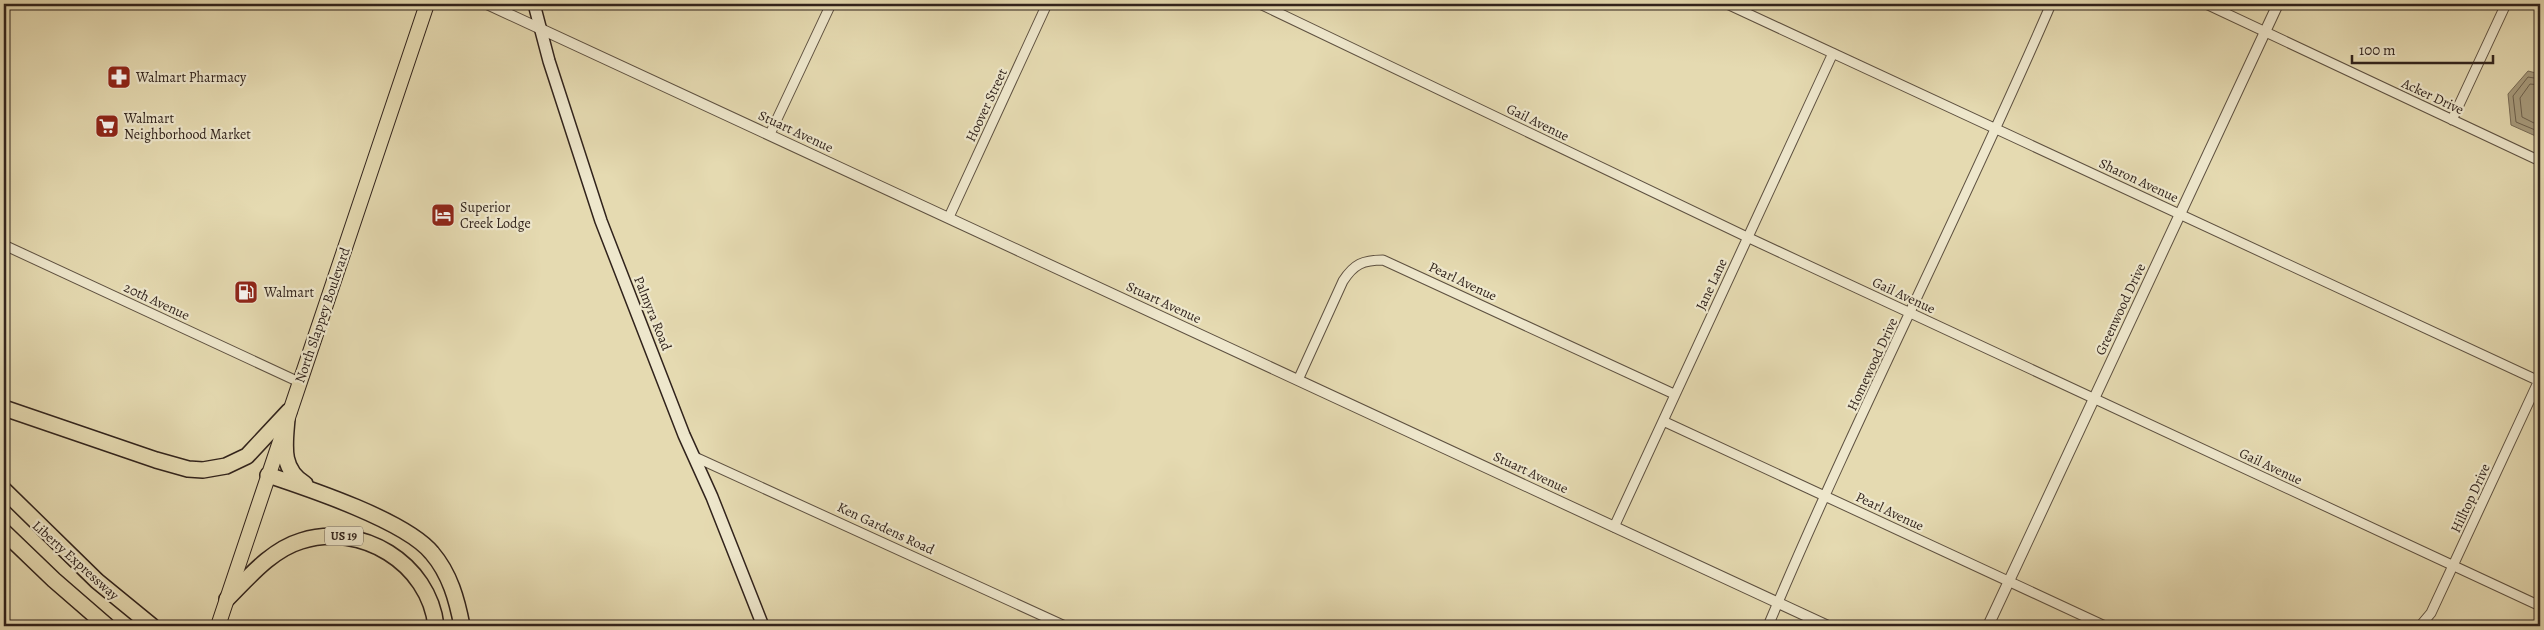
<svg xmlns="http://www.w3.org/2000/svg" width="2544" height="630" font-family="Alegreya,serif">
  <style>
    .water { fill: #a89c7e; stroke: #786c57 }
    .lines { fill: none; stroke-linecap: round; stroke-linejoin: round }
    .shore { stroke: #6c604d; stroke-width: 1 }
    .minor-casing { stroke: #5e5141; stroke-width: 11 }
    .tertiary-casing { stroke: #5e5141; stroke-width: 12 }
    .secondary-casing { stroke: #31231c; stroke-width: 14 }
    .primary-casing { stroke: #31231c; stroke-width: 16 }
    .trunk-casing { stroke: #31231c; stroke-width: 16 }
    .motorway-casing { stroke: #31231c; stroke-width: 18 }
    .minor { stroke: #eee7cc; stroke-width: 9 }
    .tertiary { stroke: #eee7cc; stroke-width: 10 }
    .secondary { stroke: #eee7cc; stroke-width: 11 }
    .primary { stroke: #e5dab1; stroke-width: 14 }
    .trunk { stroke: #e5dab1; stroke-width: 14 }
    .motorway { stroke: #e5dab1; stroke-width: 15 }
    .labels { text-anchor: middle; stroke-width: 4.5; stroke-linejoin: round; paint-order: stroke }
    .shield { fill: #eee7cc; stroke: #6a5e51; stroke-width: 1 }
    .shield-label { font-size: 12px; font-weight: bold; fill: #31231c }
    .poi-label { font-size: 14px; fill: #31231c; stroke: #eee7cc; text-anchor: start }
    .street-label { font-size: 14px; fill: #31231c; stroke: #eee7cc }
  </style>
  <rect width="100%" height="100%" fill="#e5dab1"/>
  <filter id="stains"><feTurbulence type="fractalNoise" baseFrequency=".004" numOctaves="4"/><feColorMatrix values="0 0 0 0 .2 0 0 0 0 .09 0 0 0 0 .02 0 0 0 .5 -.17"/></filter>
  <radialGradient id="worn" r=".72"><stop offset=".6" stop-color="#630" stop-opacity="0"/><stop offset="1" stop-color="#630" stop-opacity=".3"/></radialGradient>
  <!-- water -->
  <path class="water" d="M2528 71 2540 74V138L2511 125 2508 94Z"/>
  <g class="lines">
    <!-- shore -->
    <path class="shore" d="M2540 79 2528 77 2513 96 2516 122 2540 132
      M2540 85 2530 84 2520 98 2522 117 2540 126"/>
    <!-- minor casing -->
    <g class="minor-casing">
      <path id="minor" d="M1260 4 1747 237 2540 606
        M1727 4 2539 381
        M2206 4 2540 161
        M2452 120 2506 4
        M770 134 831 4
        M949 217 1047 4
        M4 245 299 382
        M1298 380 1343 281C1354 264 1363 260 1383 260L1674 394
        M1663 421 2105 626
        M695 457 1065 626
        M1614 527 1833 53
        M1768 626C1856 416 1961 213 2051 4
        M2420 626 2431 613 2540 378"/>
    </g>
    <!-- tertiary casing -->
    <g class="tertiary-casing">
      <path id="tertiary" d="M487 4 1828 626
        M1988 626 2278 4"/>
    </g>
    <!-- secondary casing -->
    <g class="secondary-casing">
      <path id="secondary" d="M534 4 549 61 601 221 684 435 712 497 763 626"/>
    </g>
    <!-- primary casing -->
    <g class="primary-casing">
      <path id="primary" d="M227 599 427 4"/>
    </g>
    <!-- trunk casing -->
    <g class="trunk-casing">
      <path id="trunk" d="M218 626 227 599"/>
    </g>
    <!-- motorway casing -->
    <g class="motorway-casing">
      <path id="motorway" d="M4 408 156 460 188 469 203 470 226 466 247 456 289 411
        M287 419C285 444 280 469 305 484
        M268 475C310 489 406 521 432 553 450 574 457 600 462 626
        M4 490 97 581 152 626
        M4 532 54 580 107 626
        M227 599C248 578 271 550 301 541 361 522 429 563 436 626"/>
    </g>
    <!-- minor -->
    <use href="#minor" class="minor"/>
    <!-- tertiary -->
    <use href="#tertiary" class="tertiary"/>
    <!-- secondary -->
    <use href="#secondary" class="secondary"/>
    <!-- primary -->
    <use href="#primary" class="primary"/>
    <!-- trunk -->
    <use href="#trunk" class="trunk"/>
    <!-- motorway -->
    <use href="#motorway" class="motorway"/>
  </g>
  <!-- icons -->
  <defs>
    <g id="pharmacy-square" transform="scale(1.25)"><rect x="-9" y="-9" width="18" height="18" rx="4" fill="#8f2418" stroke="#eee7cc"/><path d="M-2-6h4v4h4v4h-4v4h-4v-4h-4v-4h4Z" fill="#fff"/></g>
    <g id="supermarket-square" transform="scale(1.25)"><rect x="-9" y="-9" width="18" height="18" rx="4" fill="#8f2418" stroke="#eee7cc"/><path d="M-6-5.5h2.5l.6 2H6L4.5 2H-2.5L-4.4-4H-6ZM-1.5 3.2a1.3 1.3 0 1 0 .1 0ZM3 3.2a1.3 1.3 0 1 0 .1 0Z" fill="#fff"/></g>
    <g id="hotel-square" transform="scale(1.25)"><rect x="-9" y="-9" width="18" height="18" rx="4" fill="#8f2418" stroke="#eee7cc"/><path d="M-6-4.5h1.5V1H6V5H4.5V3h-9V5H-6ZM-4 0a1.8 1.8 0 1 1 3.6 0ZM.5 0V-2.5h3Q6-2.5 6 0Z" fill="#fff"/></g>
    <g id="fuel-square" transform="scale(1.25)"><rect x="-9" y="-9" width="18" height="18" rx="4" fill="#8f2418" stroke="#eee7cc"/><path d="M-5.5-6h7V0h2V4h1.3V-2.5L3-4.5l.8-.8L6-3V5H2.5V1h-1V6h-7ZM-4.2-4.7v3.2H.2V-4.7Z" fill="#fff"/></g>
  </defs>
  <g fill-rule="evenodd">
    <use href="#pharmacy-square" x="119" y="77"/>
    <use href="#supermarket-square" x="107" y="126"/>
    <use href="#hotel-square" x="443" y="215"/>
    <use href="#fuel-square" x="246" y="292"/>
  </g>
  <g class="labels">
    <!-- shield labels -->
    <rect class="shield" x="325" y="526.5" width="38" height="19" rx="4"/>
    <g class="shield-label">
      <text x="344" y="540">US 19</text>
    </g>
    <!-- poi labels -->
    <g class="poi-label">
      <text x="136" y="82">Walmart Pharmacy</text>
      <text x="124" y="123">Walmart<tspan x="124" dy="16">Neighborhood Market</tspan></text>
      <text x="460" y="212">Superior<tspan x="460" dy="16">Creek Lodge</tspan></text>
      <text x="264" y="297">Walmart</text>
    </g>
    <!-- street labels -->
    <g class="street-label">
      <text transform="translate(2433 96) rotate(25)" y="5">Acker Drive</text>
      <text transform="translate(986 105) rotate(-65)" y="5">Hoover Street</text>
      <text transform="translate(1538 122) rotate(26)" y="5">Gail Avenue</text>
      <text transform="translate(796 131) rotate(25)" y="5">Stuart Avenue</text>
      <text transform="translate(2139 180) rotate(25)" y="5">Sharon Avenue</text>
      <text transform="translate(1463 281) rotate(25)" y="5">Pearl Avenue</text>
      <text transform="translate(1711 284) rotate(-65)" y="5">Jane Lane</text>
      <text transform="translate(1904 295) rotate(25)" y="5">Gail Avenue</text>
      <text transform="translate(157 301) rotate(25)" y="5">20th Avenue</text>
      <text transform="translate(1164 302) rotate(25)" y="5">Stuart Avenue</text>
      <text transform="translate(2120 309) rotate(-65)" y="5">Greenwood Drive</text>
      <text transform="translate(653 313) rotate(68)" y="5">Palmyra Road</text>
      <text transform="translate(322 315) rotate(-71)" y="5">North Slappey Boulevard</text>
      <text transform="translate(1872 364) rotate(-65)" y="5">Homewood Drive</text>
      <text transform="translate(2271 466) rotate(25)" y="5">Gail Avenue</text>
      <text transform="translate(1531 472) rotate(25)" y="5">Stuart Avenue</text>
      <text transform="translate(2470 498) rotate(-65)" y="5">Hilltop Drive</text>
      <text transform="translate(1890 511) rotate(25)" y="5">Pearl Avenue</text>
      <text transform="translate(886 528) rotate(25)" y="5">Ken Gardens Road</text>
      <text transform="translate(76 560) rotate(42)" y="5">Liberty Expressway</text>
    </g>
  </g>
  <!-- margin -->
  <rect width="2544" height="630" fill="none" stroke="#e5dab1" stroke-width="20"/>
  <rect x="5" y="5" width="2534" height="620" fill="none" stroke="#31231c" stroke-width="2.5"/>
  <rect x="10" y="10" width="2524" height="610" fill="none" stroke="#31231c"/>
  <!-- scale -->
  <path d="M2352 55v8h141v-8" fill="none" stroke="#31231c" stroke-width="2.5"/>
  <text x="2359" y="55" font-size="15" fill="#31231c" stroke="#eee7cc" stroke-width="4" paint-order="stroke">100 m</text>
  <rect width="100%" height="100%" filter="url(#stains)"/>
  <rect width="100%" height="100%" fill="url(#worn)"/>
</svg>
